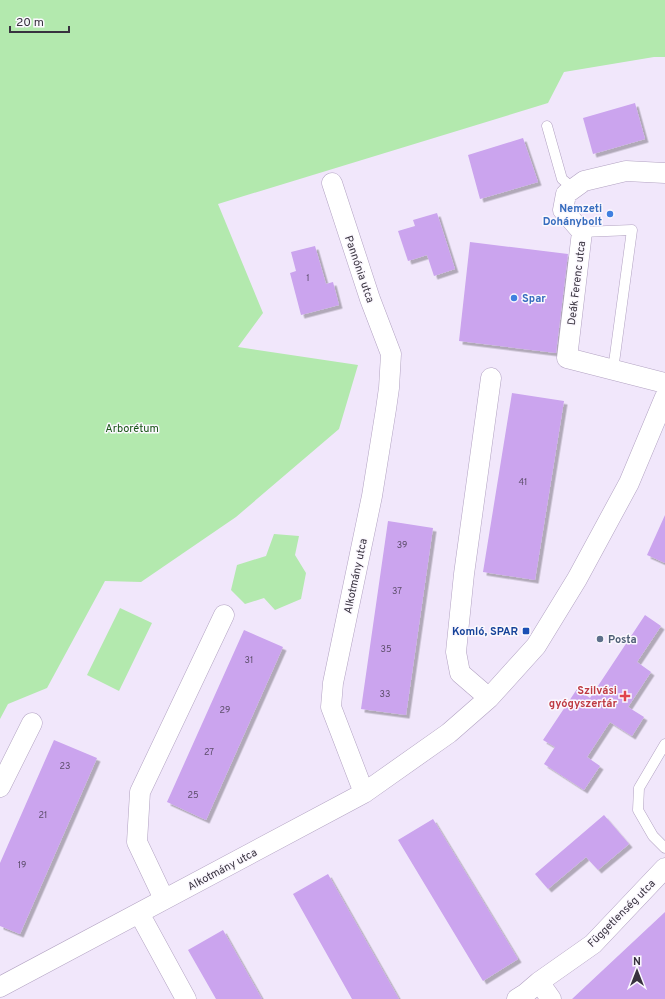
<svg xmlns="http://www.w3.org/2000/svg" width="665" height="999" font-family="Overpass,sans-serif">
  <style>
    .green { fill: #b3e9ae }
    .building { fill: #cba4ee; filter: url(#shadow) }
    .lines { fill: none; stroke-linecap: round; stroke-linejoin: round }
    .lane-casing { stroke: #b2a2c2; stroke-width: 11 }
    .street-casing { stroke: #b2a2c2; stroke-width: 21 }
    .lane { stroke: #fff; stroke-width: 10 }
    .street { stroke: #fff; stroke-width: 20 }
    .shop-dot { fill: #3f7fe0; stroke: #fbf8fe; stroke-width: 1.5 }
    .transit-dot { fill: #1a4fb4; stroke: #fbf8fe; stroke-width: 1.5 }
    .service-dot { fill: #5c6f8a; stroke: #fbf8fe; stroke-width: 1.5 }
    .health-dot { fill: #e0444e; stroke: #fbf8fe; stroke-width: 1.5 }
    .labels { text-anchor: middle; stroke-width: 3; stroke-linejoin: round; paint-order: stroke }
    .number-label { font-size: 9px; fill: #5d4e6b }
    .shop-label { font-size: 11px; font-weight: bold; fill: #366cbe; stroke: #fbf8fe; text-anchor: end }
    .street-label { font-size: 11px; fill: #38323f; stroke: #fbf8fe }
    .park-label { font-size: 11px; fill: #185516; stroke: #fbf8fe }
    .transit-label { font-size: 11px; font-weight: bold; fill: #164399; stroke: #fbf8fe; text-anchor: end }
    .service-label { font-size: 11px; font-weight: bold; fill: #4e5e75; stroke: #fbf8fe; text-anchor: start }
    .health-label { font-size: 11px; font-weight: bold; fill: #be3a42; stroke: #fbf8fe; text-anchor: end }
  </style>
  <defs>
    <filter id="shadow"><feDropShadow dx="3.5" dy="3.5" stdDeviation="0" flood-color="#0004"/></filter>
  </defs>
  <rect width="100%" height="100%" fill="#f1e7fb"/>
  <!-- green -->
  <path class="green" d="M0 0H665V57H654L564 72 548 103 218 204 263 313 238 347 358 365 339 429 236 517 141 582 105 581 47 688 8 704 0 719Z
    M274 534 299 536 295 555 306 573 301 599 275 610 264 598 245 604 231 590 237 565 266 556Z
    M120 608 152 623 119 691 87 675Z"/>
  <!-- building -->
  <path class="building" d="M635 103 645 139 593 154 583 118Z
    M523 138 538 182 480 199 468 155Z
    M437 213 455 269 434 276 427 255 408 261 398 231 415 226 413 220Z
    M470 242 568 254 556 353 459 341Z
    M315 246 326 284 333 282 339 305 301 315 290 273 296 271 291 252Z
    M512 393 564 401 535 580 483 572Z
    M665 515V563L647 555Z
    M388 521 433 528 406 715 361 709Z
    M645 615 661 626 637 662 651 672 628 707 644 717 632 736 610 722 587 757 600 766 584 790 544 764 555 747 543 740 577 689 590 698Z
    M244 630 283 647 206 820 167 802Z
    M54 740 97 758 20 934 0 926V863Z
    M604 815 629 844 598 870 586 857 548 889 535 874Z
    M433 819 518 959 483 981 398 840Z
    M328 874 399 999H352L293 894Z
    M665 912V999H572Z
    M223 930 262 999H216L188 950Z"/>
  <g class="lines">
    <!-- lane casing -->
    <g class="lane-casing">
      <path id="lane" d="M547 126 562 179 574 189
        M582 232 632 230 613 370
        M665 744 639 788 638 810 653 836 665 848"/>
    </g>
    <!-- street casing -->
    <g class="street-casing">
      <path id="street" d="M665 173 626 171 584 181 566 194 563 210 582 232 567 358 665 383
        M332 183 370 299 391 354 389 388 386 409 372 496 333 683 331 707 364 793
        M489 698 460 673 456 652 464 574 491 378
        M0 787 32 723
        M164 899 137 842 140 792 224 615
        M139 913 186 999
        M539 982 551 999
        M0 987 364 793 449 733 489 698 536 646 577 579 629 483 665 397
        M517 999 525 994 539 982 593 944 665 868"/>
    </g>
    <!-- lane -->
    <use href="#lane" class="lane"/>
    <!-- street -->
    <use href="#street" class="street"/>
  </g>
  <!-- markers -->
  <g class="shop-dot">
    <circle cx="610" cy="214" r="4"/>
    <circle cx="514" cy="298" r="4"/>
  </g>
  <rect class="transit-dot" x="522" y="627" width="8" height="8" rx="2"/>
  <circle class="service-dot" cx="600" cy="639" r="4"/>
  <path class="health-dot" d="M623 690h4v4h4v4h-4v4h-4v-4h-4v-4h4z"/>
  <g class="labels">
    <!-- number labels -->
    <g class="number-label">
      <text x="308" y="281">1</text>
      <text x="523" y="485">41</text>
      <text x="402" y="548">39</text>
      <text x="397" y="594">37</text>
      <text x="386" y="652">35</text>
      <text x="249" y="663">31</text>
      <text x="385" y="697">33</text>
      <text x="225" y="713">29</text>
      <text x="209" y="755">27</text>
      <text x="65" y="769">23</text>
      <text x="193" y="798">25</text>
      <text x="43" y="818">21</text>
      <text x="22" y="868">19</text>
    </g>
    <!-- shop labels -->
    <g class="shop-label">
      <text x="602" y="212">Nemzeti<tspan x="602" dy="13">Dohánybolt</tspan></text>
      <text x="522" y="302" text-anchor="start">Spar</text>
    </g>
    <!-- street labels -->
    <g class="street-label">
      <text transform="translate(360 269) rotate(71)" y="4">Pannónia utca</text>
      <text transform="translate(576 283) rotate(-83)" y="4">Deák Ferenc utca</text>
      <text transform="translate(355 576) rotate(-78)" y="4">Alkotmány utca</text>
      <text transform="translate(222 869) rotate(-28)" y="4">Alkotmány utca</text>
      <text transform="translate(621 913) rotate(-45)" y="4">Függetlenség utca</text>
    </g>
    <!-- park labels -->
    <g class="park-label">
      <text x="132" y="432">Arborétum</text>
    </g>
    <!-- transit labels -->
    <g class="transit-label">
      <text x="518" y="635">Komló, SPAR</text>
    </g>
    <!-- service labels -->
    <g class="service-label">
      <text x="608" y="643">Posta</text>
    </g>
    <!-- health labels -->
    <g class="health-label">
      <text x="617" y="694">Szilvási<tspan x="617" dy="13">gyógyszertár</tspan></text>
    </g>
  </g>
  <!-- north arrow -->
  <g transform="translate(637 971)" stroke="#fbf8fe" stroke-width="3" paint-order="stroke">
  <path d="M0-3L7 15L0 10L-7 15Z" fill="#38323f"/>
  <text y="-6" font-size="11" font-weight="bold" text-anchor="middle" fill="#38323f">N</text>
  </g>
  <!-- scale -->
  <path d="M10 26v6h59v-6" fill="none" stroke="#38323f" stroke-width="2"/>
  <text x="16" y="26" font-size="12" fill="#38323f" stroke="#fbf8fe" stroke-width="3" paint-order="stroke">20 m</text>
</svg>
